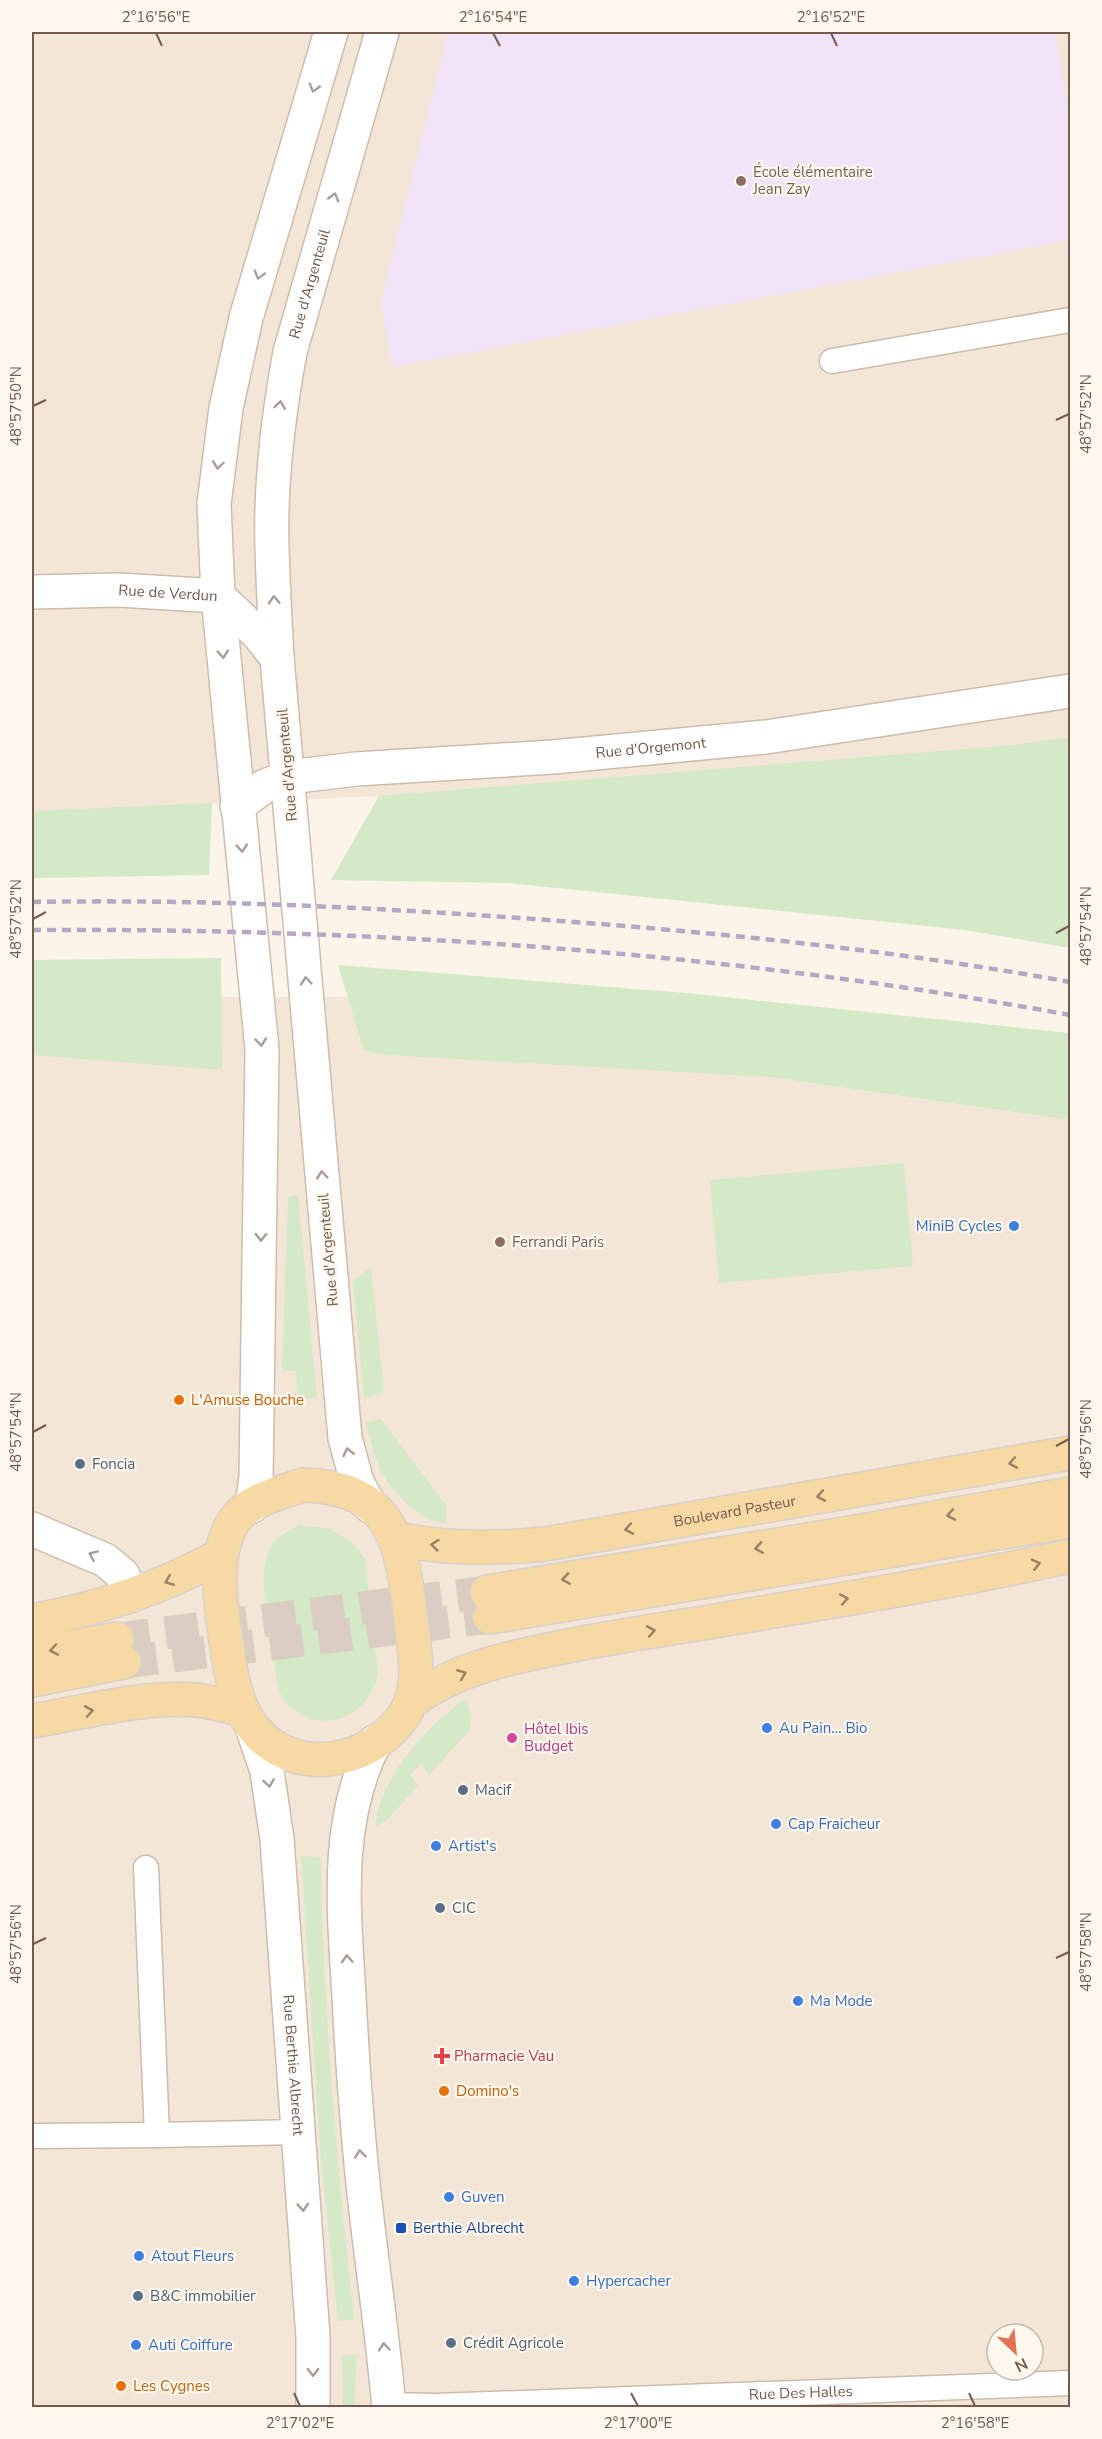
<svg xmlns="http://www.w3.org/2000/svg" width="1102" height="2439" font-family="'Nunito Sans',sans-serif">
  <style>
    .residential { fill: #f3e6d6; fill-rule: evenodd }
    .education { fill: #f1e4f8 }
    .green { fill: #d4e9c6 }
    .lines { fill: none; stroke-linecap: round; stroke-linejoin: round }
    .primary-tunnel { stroke: #d9cec1; stroke-width: 33; stroke-dasharray: 33 16; stroke-linecap: butt }
    .service-casing { stroke: #cdbcae; stroke-width: 27 }
    .minor-casing { stroke: #cdbcae; stroke-width: 36 }
    .tertiary-casing { stroke: #cdbcae; stroke-width: 36 }
    .secondary-casing { stroke: #d0bcac; stroke-width: 36 }
    .primary-casing { stroke: #d8d1cd; stroke-width: 36 }
    .service { stroke: #fff; stroke-width: 24 }
    .minor { stroke: #fff; stroke-width: 33 }
    .tertiary { stroke: #fff; stroke-width: 33 }
    .secondary { stroke: #fff; stroke-width: 33 }
    .primary { stroke: #f7d9a4; stroke-width: 33 }
    .rail { stroke: #b7a6c5; stroke-width: 4.5; stroke-dasharray: 9 6; stroke-linecap: butt }
    .oneway { stroke: #ac9d94 }
    .oneway2 { stroke: #9b8167 }
    .ticks { fill: none; stroke: #745b4d; stroke-width: 2 }
    .education-dot { fill: #8d6e63; stroke: #fef8ee; stroke-width: 2 }
    .shop-dot { fill: #3f7fe0; stroke: #fef8ee; stroke-width: 2 }
    .food-dot { fill: #e8710a; stroke: #fef8ee; stroke-width: 2 }
    .service-dot { fill: #5c6f8a; stroke: #fef8ee; stroke-width: 2 }
    .hotel-dot { fill: #d1479c; stroke: #fef8ee; stroke-width: 2 }
    .health-dot { fill: #e0444e; stroke: #fef8ee; stroke-width: 2 }
    .transit-dot { fill: #1a4fb4; stroke: #fef8ee; stroke-width: 2 }
    .labels { text-anchor: middle; stroke-width: 4.5; stroke-linejoin: round; paint-order: stroke }
    .education-label { font-size: 15px; fill: #785e54; stroke: #fef8ee; text-anchor: start }
    .street-label { font-size: 15px; fill: #745b4d; stroke: #fef8ee }
    .shop-label { font-size: 15px; fill: #366cbe; stroke: #fef8ee; text-anchor: start }
    .food-label { font-size: 15px; fill: #c56008; stroke: #fef8ee; text-anchor: start }
    .service-label { font-size: 15px; fill: #4e5e75; stroke: #fef8ee; text-anchor: start }
    .hotel-label { font-size: 15px; fill: #b23c85; stroke: #fef8ee; text-anchor: start }
    .health-label { font-size: 15px; fill: #be3a42; stroke: #fef8ee; text-anchor: start }
    .transit-label { font-size: 15px; fill: #164399; stroke: #fef8ee; text-anchor: start }
    .neatline { fill: none; stroke: #745b4d; stroke-width: 2 }
    .ticks-label { font-size: 15px; text-anchor: middle; fill: #745b4d }
  </style>
  <rect width="100%" height="100%" fill="#fbf4e8"/>
  <!-- residential -->
  <path class="residential" d="M32 32H1070V931L379 796 32 812Z
    M32 996 379 997 770 1077 1070 1120V2407L32 2408ZM997 2334H1033V2370H997Z"/>
  <!-- education -->
  <path class="education" d="M448 32H1055L1070 122V240L392 367 381 301Z"/>
  <!-- green -->
  <path class="green" d="M1070 737V948L965 930 508 883 331 880 379 796 1015 745Z
    M212 803 209 875 32 878V811Z
    M221 958 222 1070 32 1055V960Z
    M338 965 686 993 1070 1033V1120L770 1077 388 1055 364 1051Z
    M904 1163 913 1266 719 1283 710 1180Z
    M298 1195 317 1397 298 1401 296 1371 282 1370 288 1197Z
    M371 1267 384 1393 364 1397 353 1281Z
    M381 1419 446 1505V1523C418 1521 391 1491 379 1467 373 1453 370 1437 366 1422Z
    M299 1525 330 1529 353 1543 365 1559 378 1671C373 1714 324 1737 290 1707 273 1692 276 1662 273 1642 269 1620 262 1597 264 1574 264 1566 268 1550 273 1543 277 1536 292 1530 299 1525Z
    M466 1698 471 1716 469 1731 429 1775 421 1763 410 1775 418 1786 385 1822 375 1826C382 1774 426 1728 466 1698Z
    M301 1856 321 1857C323 2012 337 2165 354 2319L338 2321 321 2160Z
    M342 2355H357L354 2407H343Z"/>
  <g class="lines">
    <!-- primary-tunnel -->
    <path class="primary-tunnel" d="M117 1639 487 1592
      M124 1662 490 1617"/>
    <!-- service casing -->
    <g class="service-casing">
      <g id="service">
        <path d="M832 361 1070 320"/>
        <path d="M146 1868 157 2135 297 2132"/>
        <path d="M32 2136 157 2135"/>
        <path id="s1" d="M389 2405 436 2406 1070 2383"/>
      </g>
    </g>
    <!-- minor casing -->
    <g class="minor-casing">
      <g id="minor">
        <path id="s2" d="M32 592 119 590 218 596 258 634 277 658"/>
        <path id="s3" d="M237 806 265 786 289 777 356 769 553 757 766 737 1070 691"/>
        <path d="M32 1529 105 1560 123 1575 129 1596"/>
      </g>
    </g>
    <!-- tertiary casing -->
    <g class="tertiary-casing">
      <g id="tertiary">
        <path id="s4" d="M252 1727 267 1771 277 1839 313 2337V2408"/>
        <path d="M375 1742C334 1821 344 1910 349 1996 353 2076 359 2156 369 2236 376 2293 384 2350 389 2408"/>
      </g>
    </g>
    <!-- secondary casing -->
    <g class="secondary-casing">
      <g id="secondary">
        <path d="M252 1506 256 1477 262 1049 218 596 214 504 226 408 246 318 331 32"/>
        <path id="s5" d="M370 1506 357 1482 345 1438 277 658C275 622 273 585 272 548 270 482 278 417 290 352L382 32"/>
      </g>
    </g>
    <!-- primary casing -->
    <g class="primary-casing">
      <g id="primary">
        <path d="M303 1485C399 1487 402 1551 412 1627 415 1654 421 1687 406 1712 373 1765 291 1779 252 1726 239 1709 234 1687 230 1667 224 1624 207 1552 238 1516 253 1499 282 1492 303 1485Z"/>
        <path id="s6" d="M396 1539C448 1549 492 1549 545 1544L1070 1453"/>
        <path d="M487 1592 832 1536 1070 1494"/>
        <path d="M490 1617 1070 1521"/>
        <path d="M32 1621C98 1609 162 1588 221 1555"/>
        <path d="M32 1654 117 1639"/>
        <path d="M32 1680 124 1662"/>
        <path d="M411 1702C457 1667 513 1657 568 1646 613 1637 658 1630 703 1623 825 1602 949 1583 1070 1556"/>
        <path d="M32 1721C81 1713 147 1695 196 1700 211 1702 227 1706 242 1709"/>
      </g>
    </g>
    <!-- service -->
    <use href="#service" class="service"/>
    <!-- minor -->
    <use href="#minor" class="minor"/>
    <!-- tertiary -->
    <use href="#tertiary" class="tertiary"/>
    <!-- secondary -->
    <use href="#secondary" class="secondary"/>
    <!-- primary -->
    <use href="#primary" class="primary"/>
    <!-- rail -->
    <path class="rail" d="M32 902C199 899 367 907 534 919 714 932 894 950 1070 982
      M32 930C380 928 728 952 1070 1015"/>
  </g>
  <!-- one-way arrows -->
  <defs><path id="oneway-chevron" d="M-2-3.5L2.5 0L-2 3.5" fill="none" stroke-width="1.6" stroke-linecap="round" stroke-linejoin="round" transform="scale(1.5)"/></defs>
  <g class="oneway">
    <use href="#oneway-chevron" transform="translate(314 88) rotate(106)"/>
    <use href="#oneway-chevron" transform="translate(334 197) rotate(-74)"/>
    <use href="#oneway-chevron" transform="translate(259 275) rotate(106)"/>
    <use href="#oneway-chevron" transform="translate(280 405) rotate(-82)"/>
    <use href="#oneway-chevron" transform="translate(218 465) rotate(98)"/>
    <use href="#oneway-chevron" transform="translate(274 600) rotate(-93)"/>
    <use href="#oneway-chevron" transform="translate(223 654) rotate(85)"/>
    <use href="#oneway-chevron" transform="translate(242 848) rotate(84)"/>
    <use href="#oneway-chevron" transform="translate(306 981) rotate(-95)"/>
    <use href="#oneway-chevron" transform="translate(261 1042) rotate(85)"/>
    <use href="#oneway-chevron" transform="translate(322 1175) rotate(-95)"/>
    <use href="#oneway-chevron" transform="translate(261 1237) rotate(91)"/>
    <use href="#oneway-chevron" transform="translate(348 1452) rotate(-103)"/>
    <use href="#oneway-chevron" transform="translate(93 1555) rotate(-157)"/>
    <use href="#oneway-chevron" transform="translate(269 1783) rotate(81)"/>
    <use href="#oneway-chevron" transform="translate(347 1959) rotate(-93)"/>
    <use href="#oneway-chevron" transform="translate(360 2154) rotate(-96)"/>
    <use href="#oneway-chevron" transform="translate(303 2207) rotate(86)"/>
    <use href="#oneway-chevron" transform="translate(384 2347) rotate(-95)"/>
    <use href="#oneway-chevron" transform="translate(313 2372) rotate(90)"/>
  </g>
  <g class="oneway2">
    <use href="#oneway-chevron" transform="translate(1013 1463) rotate(170)"/>
    <use href="#oneway-chevron" transform="translate(821 1496) rotate(170)"/>
    <use href="#oneway-chevron" transform="translate(951 1515) rotate(170)"/>
    <use href="#oneway-chevron" transform="translate(629 1529) rotate(170)"/>
    <use href="#oneway-chevron" transform="translate(435 1545) rotate(-174)"/>
    <use href="#oneway-chevron" transform="translate(759 1548) rotate(171)"/>
    <use href="#oneway-chevron" transform="translate(1036 1564) rotate(-13)"/>
    <use href="#oneway-chevron" transform="translate(566 1579) rotate(171)"/>
    <use href="#oneway-chevron" transform="translate(169 1581) rotate(158)"/>
    <use href="#oneway-chevron" transform="translate(844 1599) rotate(-10)"/>
    <use href="#oneway-chevron" transform="translate(651 1631) rotate(-10)"/>
    <use href="#oneway-chevron" transform="translate(54 1650) rotate(170)"/>
    <use href="#oneway-chevron" transform="translate(462 1674) rotate(-22)"/>
    <use href="#oneway-chevron" transform="translate(89 1711) rotate(-10)"/>
  </g>
  <!-- ticks -->
  <path class="ticks" d="M156 33 162 46M493 33 500 46M831 33 837 46M33 406 46 400M1056 420 1069 414M33 919 46 912M1056 933 1069 926M33 1432 46 1425M1056 1446 1069 1439M33 1944 46 1938M1056 1958 1069 1952M294 2393 300 2406M631 2393 638 2406M969 2393 975 2406"/>
  <!-- markers -->
  <g class="education-dot">
    <circle cx="741" cy="181" r="6"/>
    <circle cx="500" cy="1242" r="6"/>
  </g>
  <g class="shop-dot">
    <circle cx="1014" cy="1226" r="6"/>
    <circle cx="767" cy="1728" r="6"/>
    <circle cx="776" cy="1824" r="6"/>
    <circle cx="436" cy="1846" r="6"/>
    <circle cx="798" cy="2001" r="6"/>
    <circle cx="449" cy="2197" r="6"/>
    <circle cx="139" cy="2256" r="6"/>
    <circle cx="574" cy="2281" r="6"/>
    <circle cx="136" cy="2345" r="6"/>
  </g>
  <g class="food-dot">
    <circle cx="179" cy="1400" r="6"/>
    <circle cx="444" cy="2091" r="6"/>
    <circle cx="121" cy="2386" r="6"/>
  </g>
  <g class="service-dot">
    <circle cx="80" cy="1464" r="6"/>
    <circle cx="463" cy="1790" r="6"/>
    <circle cx="440" cy="1908" r="6"/>
    <circle cx="138" cy="2296" r="6"/>
    <circle cx="451" cy="2343" r="6"/>
  </g>
  <circle class="hotel-dot" cx="512" cy="1738" r="6"/>
  <path class="health-dot" d="M439 2047h6v6h6v6h-6v6h-6v-6h-6v-6h6z"/>
  <rect class="transit-dot" x="395" y="2222" width="12" height="12" rx="3"/>
  <g class="labels">
    <!-- education labels -->
    <g class="education-label">
      <text x="753" y="177">École élémentaire<tspan x="753" dy="17">Jean Zay</tspan></text>
      <text x="512" y="1247">Ferrandi Paris</text>
    </g>
    <!-- street labels -->
    <g class="street-label">
      <text dy="5" stroke="none"><textPath href="#s5" startOffset="1234">Rue d'Argenteuil</textPath></text>
      <text dy="5" stroke="none"><textPath href="#s2" startOffset="136">Rue de Verdun</textPath></text>
      <text dy="5" stroke="none"><textPath href="#s3" startOffset="423">Rue d'Orgemont</textPath></text>
      <text transform="translate(287 765) rotate(-95)" y="5">Rue d'Argenteuil</text>
      <text transform="translate(328 1250) rotate(-95)" y="5">Rue d'Argenteuil</text>
      <text dy="5" stroke="none"><textPath href="#s6" startOffset="342">Boulevard Pasteur</textPath></text>
      <text dy="5" stroke="none"><textPath href="#s4" startOffset="342">Rue Berthie Albrecht</textPath></text>
      <text dy="5" stroke="none"><textPath href="#s1" startOffset="412">Rue Des Halles</textPath></text>
    </g>
    <!-- shop labels -->
    <g class="shop-label">
      <text x="1002" y="1231" text-anchor="end">MiniB Cycles</text>
      <text x="779" y="1733">Au Pain... Bio</text>
      <text x="788" y="1829">Cap Fraicheur</text>
      <text x="448" y="1851">Artist's</text>
      <text x="810" y="2006">Ma Mode</text>
      <text x="461" y="2202">Guven</text>
      <text x="151" y="2261">Atout Fleurs</text>
      <text x="586" y="2286">Hypercacher</text>
      <text x="148" y="2350">Auti Coiffure</text>
    </g>
    <!-- food labels -->
    <g class="food-label">
      <text x="191" y="1405">L'Amuse Bouche</text>
      <text x="456" y="2096">Domino's</text>
      <text x="133" y="2391">Les Cygnes</text>
    </g>
    <!-- service labels -->
    <g class="service-label">
      <text x="92" y="1469">Foncia</text>
      <text x="475" y="1795">Macif</text>
      <text x="452" y="1913">CIC</text>
      <text x="150" y="2301">B&amp;C immobilier</text>
      <text x="463" y="2348">Crédit Agricole</text>
    </g>
    <!-- hotel labels -->
    <g class="hotel-label">
      <text x="524" y="1734">Hôtel Ibis<tspan x="524" dy="17">Budget</tspan></text>
    </g>
    <!-- health labels -->
    <g class="health-label">
      <text x="454" y="2061">Pharmacie Vau</text>
    </g>
    <!-- transit labels -->
    <g class="transit-label">
      <text x="413" y="2233">Berthie Albrecht</text>
    </g>
  </g>
  <!-- border -->
  <rect width="1102" height="2439" fill="none" stroke="#fef8ee" stroke-width="66"/>
  <!-- north arrow -->
  <g transform="translate(1015 2352) rotate(154)"><circle r="28" fill="#fef8ee" stroke="#c7b9ae" stroke-width="1.5"/>
  <path d="M0-4.5L10 22L0 15L-10 22Z" fill="#df7453"/>
  <text y="-9" font-size="16" font-weight="bold" text-anchor="middle" fill="#745b4d">N</text>
  </g>
  <rect x="33" y="33" width="1036" height="2373" class="neatline"/>
  <g class="ticks-label">
    <text x="156" y="22">2°16'56"E</text>
    <text x="493" y="22">2°16'54"E</text>
    <text x="831" y="22">2°16'52"E</text>
    <text transform="translate(16 406) rotate(-90)" y="5">48°57'50"N</text>
    <text transform="translate(1086 414) rotate(-90)" y="5">48°57'52"N</text>
    <text transform="translate(16 919) rotate(-90)" y="5">48°57'52"N</text>
    <text transform="translate(1086 926) rotate(-90)" y="5">48°57'54"N</text>
    <text transform="translate(16 1432) rotate(-90)" y="5">48°57'54"N</text>
    <text transform="translate(1086 1439) rotate(-90)" y="5">48°57'56"N</text>
    <text transform="translate(16 1944) rotate(-90)" y="5">48°57'56"N</text>
    <text transform="translate(1086 1952) rotate(-90)" y="5">48°57'58"N</text>
    <text x="300" y="2428">2°17'02"E</text>
    <text x="638" y="2428">2°17'00"E</text>
    <text x="975" y="2428">2°16'58"E</text>
  </g>
</svg>
